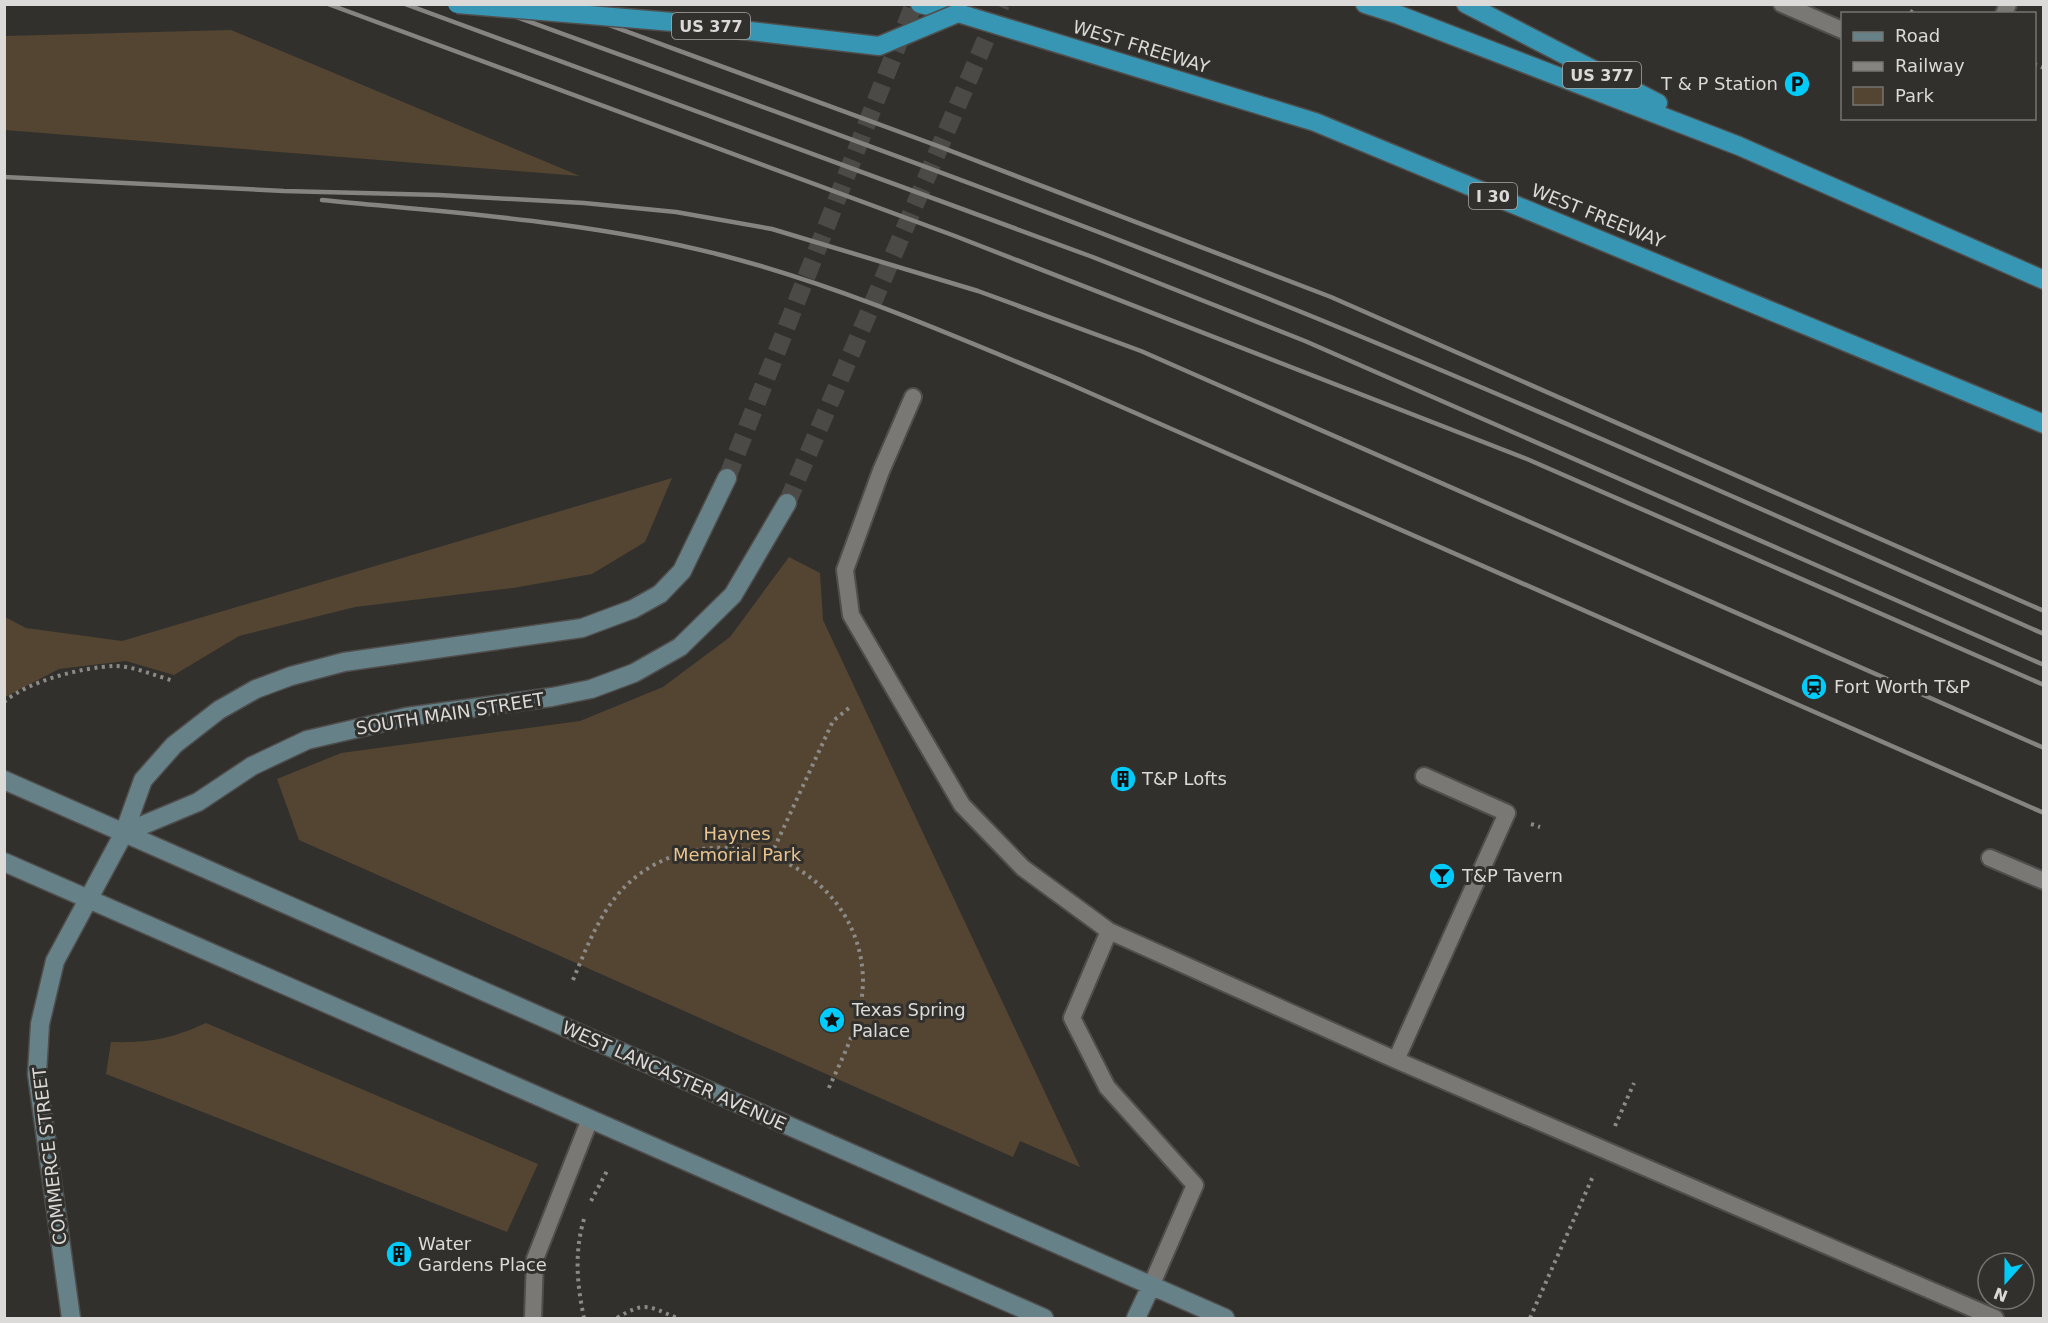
<svg xmlns="http://www.w3.org/2000/svg" width="2048" height="1323" font-family="'DejaVu Sans',sans-serif">
  <style>
    .green { fill: #534531 }
    .lines { fill: none; stroke-linecap: round; stroke-linejoin: round }
    .secondary-tunnel { stroke: #4b4a47; stroke-width: 18; stroke-dasharray: 18 9; stroke-linecap: butt }
    .lane-casing { stroke: #504e4c; stroke-width: 20 }
    .secondary-casing { stroke: #504e4c; stroke-width: 21 }
    .highway-casing { stroke: #504e4c; stroke-width: 21 }
    .path { stroke: #8b8a87; stroke-width: 4; stroke-dasharray: 3 4.5; stroke-linecap: butt }
    .lane { stroke: #7a7875; stroke-width: 16 }
    .secondary { stroke: #668188; stroke-width: 18 }
    .highway { stroke: #3796b3; stroke-width: 18 }
    .rail { stroke: #858481; stroke-width: 4.5 }
    .highway-bridge-casing { stroke: #504e4c; stroke-width: 21; stroke-linecap: butt }
    .highway-bridge { stroke: #3796b3; stroke-width: 18 }
    .labels { text-anchor: middle; stroke-width: 6; stroke-linejoin: round; paint-order: stroke }
    .shield { fill: #32302d; stroke: #a8a7a5; stroke-width: 1.5 }
    .shield-label { font-size: 16px; font-weight: bold; fill: #dbdad8 }
    .street-label { font-size: 18px; fill: #dbdad8; stroke: #32302d }
    .poi-label { font-size: 18px; fill: #dbdad8; stroke: #32302d; text-anchor: start }
    .park-label { font-size: 18px; fill: #eac490; stroke: #32302d }
  </style>
  <rect width="100%" height="100%" fill="#32302d"/>
  <!-- green -->
  <path class="green" d="M231 30 580 176 5 130V36Z
    M672 478 645 542 592 574 513 588 355 607 239 636 174 675 126 661 59 669 5 697V617L26 628 122 641Z
    M789 557 820 573 823 620 1080 1167 1020 1141 1013 1157 299 840 277 779 341 753 580 721 663 687 730 637Z
    M206 1023 538 1164 507 1232 106 1074 111 1042C149 1043 171 1039 206 1023Z"/>
  <g class="lines">
    <!-- secondary-tunnel -->
    <path class="secondary-tunnel" d="M727 478 914 4
      M787 503 1001 4"/>
    <!-- lane casing -->
    <g class="lane-casing">
      <path id="lane" d="M1782 4 1842 30
        M2004 14 2008 4
        M913 397 881 471 845 570 851 615 962 805 1023 868 1109 931
        M1990 858 2044 881
        M1396 1060 1507 813 1424 776
        M1151 1286 1195 1185 1107 1087 1072 1018 1109 931 1396 1060 1995 1318
        M533 1318 535 1259 590 1119"/>
    </g>
    <!-- secondary casing -->
    <g class="secondary-casing">
      <path id="secondary" d="M4 780 1225 1318
        M124 833 198 802 252 766 307 740 406 717 552 697 591 689 634 673 680 647 733 595 787 503
        M4 862 1044 1318
        M71 1318 37 1074 40 1024 55 961 124 833 143 780 174 745 219 710 256 689 291 676 344 662 582 628 633 609 660 594 682 571 727 478
        M1136 1318 1151 1286"/>
    </g>
    <!-- highway casing -->
    <g class="highway-casing">
      <path id="highway" d="M920 4 958 13
        M1365 4 1399 15 1739 146 2044 280
        M1466 4 1658 103
        M2015 412 2044 424"/>
    </g>
    <!-- path -->
    <path class="path" d="M1910 11 1916 14
      M2034 64 2044 68
      M4 702C28 681 83 667 115 666 133 666 156 676 174 681
      M1531 824 1540 827
      M771 855 833 721 849 708
      M573 980C590 939 606 896 644 871 732 812 861 871 863 980 863 1020 843 1056 827 1092
      M1615 1126 1634 1083
      M591 1201 607 1171
      M584 1219C574 1253 577 1284 584 1318
      M617 1318C645 1301 648 1306 677 1318
      M1530 1318 1594 1174"/>
    <!-- lane -->
    <use href="#lane" class="lane"/>
    <!-- secondary -->
    <use href="#secondary" class="secondary"/>
    <!-- highway -->
    <use href="#highway" class="highway"/>
    <!-- rail -->
    <path class="rail" d="M328 4 955 236 1527 459 2044 685
      M405 4 1090 256 1305 341 2044 665
      M481 4C762 107 1044 207 1321 320 1564 420 1803 528 2044 634
      M552 4 938 146 1331 297 2044 611
      M4 177 284 191 439 195 584 203 676 212 772 229 978 291 1141 351 2044 748
      M322 200C454 213 588 221 717 254 836 284 952 335 1065 382L2044 813"/>
    <!-- highway-bridge casing -->
    <g class="highway-bridge-casing">
      <path id="highway-bridge" d="M457 4 673 22 879 46 958 13 1315 122 2015 412"/>
    </g>
    <!-- highway-bridge -->
    <use href="#highway-bridge" class="highway-bridge"/>
  </g>
  <!-- icons -->
  <defs>
    <g id="parking-disc" transform="scale(1.35)"><circle r="9.5" fill="#01cbf9" stroke="#32302d"/><path d="M-3.5-5.5H1a3.5 3.5 0 0 1 0 7H-1V5.5H-3.5ZM-1-3.4V-.6H.8a1.4 1.4 0 0 0 0-2.8Z" fill="#111"/></g>
    <g id="station-disc" transform="scale(1.35)"><circle r="9.5" fill="#01cbf9" stroke="#32302d"/><path d="M-3-6H3Q5-6 5-4V2Q5 4 3 4L4.5 6H3L1.5 4h-3L-3 6H-4.5L-3 4Q-5 4-5 2V-4Q-5-6-3-6ZM-3.5-4v3h7v-3ZM-3.5 1v1.5H-2V1ZM2 1v1.5H3.5V1Z" fill="#111"/></g>
    <g id="building-disc" transform="scale(1.35)"><circle r="9.5" fill="#01cbf9" stroke="#32302d"/><path d="M-4-6H4V6H1V3H-1V6H-4ZM-2.5-4.3h1.7v1.8h-1.7ZM.8-4.3h1.7v1.8H.8ZM-2.5-1h1.7V.8h-1.7ZM.8-1h1.7V.8H.8Z" fill="#111"/></g>
    <g id="bar-disc" transform="scale(1.35)"><circle r="9.5" fill="#01cbf9" stroke="#32302d"/><path d="M-6-5H6L.8 .8V4.5H3.5V6h-7V4.5H-.8V.8Z" fill="#111"/></g>
    <g id="sight-disc" transform="scale(1.35)"><circle r="9.5" fill="#01cbf9" stroke="#32302d"/><path d="M0-6L1.8-2.2L6-1.7L2.9 1.2L3.7 5.4L0 3.3L-3.7 5.4L-2.9 1.2L-6-1.7L-1.8-2.2Z" fill="#111"/></g>
  </defs>
  <g fill-rule="evenodd">
    <use href="#parking-disc" x="1797" y="84"/>
    <use href="#station-disc" x="1814" y="687"/>
    <use href="#building-disc" x="1123" y="779"/>
    <use href="#bar-disc" x="1442" y="876"/>
    <use href="#sight-disc" x="832" y="1020"/>
    <use href="#building-disc" x="399" y="1254"/>
  </g>
  <g class="labels">
    <!-- shield labels -->
    <g class="shield">
      <rect x="672" y="13" width="78" height="26" rx="4.5"/>
      <rect x="1563" y="62" width="78" height="26" rx="4.5"/>
      <rect x="1469" y="183" width="48" height="26" rx="4.5"/>
    </g>
    <g class="shield-label">
      <text x="711" y="32">US 377</text>
      <text x="1602" y="81">US 377</text>
      <text x="1493" y="202">I 30</text>
    </g>
    <!-- street labels -->
    <g class="street-label">
      <text transform="translate(1141 47) rotate(17)" y="6">WEST FREEWAY</text>
      <text transform="translate(1598 216) rotate(22)" y="6">WEST FREEWAY</text>
      <text transform="translate(450 714) rotate(-9)" y="6">SOUTH MAIN STREET</text>
      <text transform="translate(674 1076) rotate(24)" y="6">WEST LANCASTER AVENUE</text>
      <text transform="translate(50 1156) rotate(-97)" y="6">COMMERCE STREET</text>
    </g>
    <!-- poi labels -->
    <g class="poi-label">
      <text x="1778" y="90" text-anchor="end">T &amp; P Station</text>
      <text x="1834" y="693">Fort Worth T&amp;P</text>
      <text x="1142" y="785">T&amp;P Lofts</text>
      <text x="1462" y="882">T&amp;P Tavern</text>
      <text x="852" y="1016">Texas Spring<tspan x="852" dy="21">Palace</tspan></text>
      <text x="418" y="1250">Water<tspan x="418" dy="21">Gardens Place</tspan></text>
    </g>
    <!-- park labels -->
    <g class="park-label">
      <text x="737" y="840">Haynes<tspan x="737" dy="21">Memorial Park</tspan></text>
    </g>
  </g>
  <!-- border -->
  <rect width="2048" height="1323" fill="none" stroke="#dbdad8" stroke-width="12"/>
  <!-- legend -->
  <rect x="1841" y="12" width="195" height="108" fill="#32302d" stroke="#767471" stroke-width="1.5"/>
  <rect x="1853" y="32" width="30" height="9" fill="#668188" stroke="#767471" stroke-width="1.5"/>
  <text x="1895" y="42" font-size="18" fill="#dbdad8">Road</text>
  <rect x="1853" y="62" width="30" height="9" fill="#858481" stroke="#767471" stroke-width="1.5"/>
  <text x="1895" y="72" font-size="18" fill="#dbdad8">Railway</text>
  <rect x="1853" y="87" width="30" height="18" fill="#534531" stroke="#767471" stroke-width="1.5"/>
  <text x="1895" y="102" font-size="18" fill="#dbdad8">Park</text>
  <!-- north arrow -->
  <g transform="translate(2006 1281) rotate(201)"><circle r="28" fill="#32302d" stroke="#767471" stroke-width="1.5"/>
  <path d="M0-4.5L10 22L0 15L-10 22Z" fill="#01cbf9"/>
  <text y="-9" font-size="16" font-weight="bold" text-anchor="middle" fill="#dbdad8">N</text>
  </g>
</svg>
